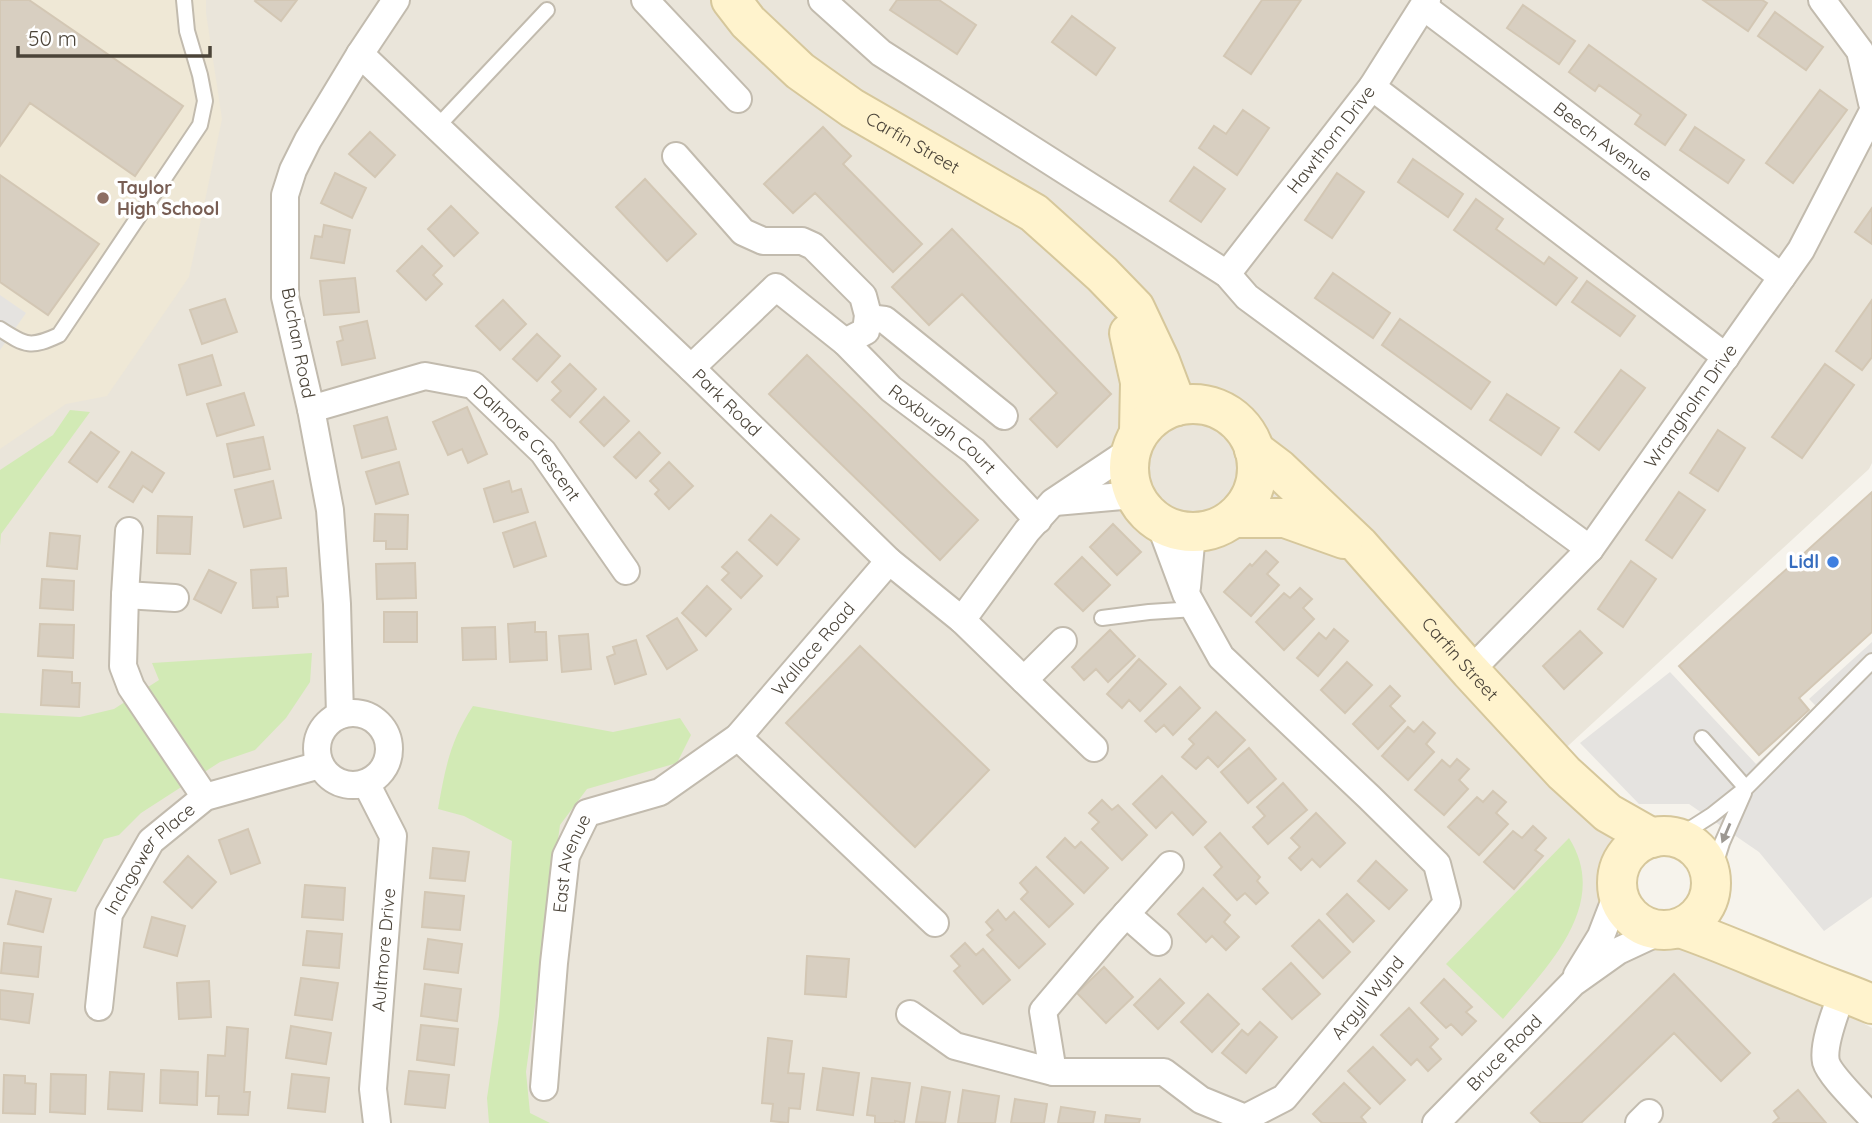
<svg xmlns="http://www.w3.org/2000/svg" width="1872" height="1123" font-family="Quicksand,sans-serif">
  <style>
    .residential { fill: #eae5da }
    .education { fill: #efe8d6 }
    .green { fill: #d2eab5 }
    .parking { fill: #e5e3e0 }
    .building { fill: #d8cfc1; stroke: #d3c7b4; stroke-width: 2 }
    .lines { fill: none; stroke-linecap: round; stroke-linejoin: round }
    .lane-casing { stroke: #c2bbae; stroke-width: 18 }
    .street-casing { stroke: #c2bbae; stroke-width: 30 }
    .secondary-casing { stroke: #d6c79b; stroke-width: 42 }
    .lane { stroke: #fff; stroke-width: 14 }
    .street { stroke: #fff; stroke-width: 26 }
    .secondary { stroke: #fff3cd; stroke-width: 38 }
    .oneway { fill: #9c9892 }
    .education-dot { fill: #8d6e63; stroke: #fff; stroke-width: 2.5 }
    .shop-dot { fill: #3f7fe0; stroke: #fff; stroke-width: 2.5 }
    .labels { text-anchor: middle; stroke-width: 7; stroke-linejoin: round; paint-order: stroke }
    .street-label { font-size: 18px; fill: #4b4439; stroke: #fff }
    .education-label { font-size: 18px; font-weight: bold; fill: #785e54; stroke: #fff; text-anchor: start }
    .shop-label { font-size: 18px; font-weight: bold; fill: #366cbe; stroke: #fff; text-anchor: end }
  </style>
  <rect width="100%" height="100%" fill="#f6f3ec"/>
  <!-- residential -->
  <path class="residential" d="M0 0H1872V463L1869 469 1557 756 1627 846 1618 858 1612 874V888L1617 905 1626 918 1646 929 1749 961 1872 1028V1123H0Z"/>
  <!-- education -->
  <path class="education" d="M0 0H206V13L222 119 189 277 107 396 66 404 0 449Z"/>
  <!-- green -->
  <path class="green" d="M70 410 90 412 1 534 0 546V470L53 435Z
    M312 653 310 682 286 718 255 750 220 762 141 813 119 835 104 839 76 892 0 878V713L80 717 114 709 159 680 152 663Z
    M473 706 613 732 680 718 691 735 677 763 587 789 560 825 526 1072 530 1113 550 1123H489L487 1098 499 1016 512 841 464 816 438 809C445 769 450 741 473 706Z
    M1569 838C1612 906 1544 970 1503 1019L1446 964Z"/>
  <!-- parking -->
  <path class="parking" d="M0 295 26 313 0 350Z
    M1872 642V897L1824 931 1759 852 1689 804H1639L1580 743 1670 672 1756 764 1818 708 1809 699Z"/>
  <!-- building -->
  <path class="building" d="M0 0H29L183 106 135 176 30 103 0 146Z
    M256 0H297L281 21 255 1Z
    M897 0H939L976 25 957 54 890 10Z
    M1262 0H1301L1251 74 1224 56Z
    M1703 0H1762L1767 3 1748 31Z
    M1523 5 1575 41 1559 64 1507 28Z
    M1775 12 1823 47 1806 70 1758 36Z
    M1072 16 1115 48 1096 75 1052 42Z
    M1589 45 1686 115 1665 145 1635 124 1641 115 1599 85 1595 91 1569 72Z
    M1820 90 1847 110 1793 183 1766 163Z
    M1243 110 1269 128 1237 175 1199 148 1214 126 1226 134Z
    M823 127 851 156 843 164 922 244 893 272 815 193 793 213 764 184Z
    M1695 127 1744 160 1728 183 1680 150Z
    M370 132 395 155 375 177 349 154Z
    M1413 159 1463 194 1448 217 1398 182Z
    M1194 167 1225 189 1201 222 1170 201Z
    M335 173 366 188 352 218 321 203Z
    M1337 173 1364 192 1332 238 1305 220Z
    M0 175 99 244 48 315 0 282Z
    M645 179 696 234 667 261 616 207Z
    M1476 199 1503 219 1496 229 1544 264 1549 257 1577 278 1556 305 1454 230Z
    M451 206 478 233 454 256 428 229Z
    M1872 208V244L1855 232Z
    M324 225 350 230 344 263 311 258 315 236 322 237Z
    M952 229 1111 394 1057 447 1030 419 1057 393 962 294 929 325 892 287Z
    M422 246 442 266 433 275 442 284 426 300 397 271Z
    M1333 273 1390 313 1373 338 1315 298Z
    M355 278 359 312 324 315 320 281Z
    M1587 281 1635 316 1620 336 1572 302Z
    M225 299 237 332 202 344 190 310Z
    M503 300 526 324 500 350 476 326Z
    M1872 300V357L1862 370 1836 351Z
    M1400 319 1490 382 1471 409 1382 345Z
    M367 321 375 358 342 365 337 342 343 340 340 327Z
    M537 334 560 356 537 381 513 359Z
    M212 355 221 385 187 395 179 365Z
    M807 355 978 520 940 560 769 394Z
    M570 364 596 389 570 417 552 400 561 391 552 382Z
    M1825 364 1854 385 1802 458 1772 437Z
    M1621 370 1645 388 1599 450 1575 432Z
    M244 393 254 425 217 436 207 404Z
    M1507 394 1559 428 1541 455 1490 420Z
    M604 397 629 421 604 446 580 422Z
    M467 407 487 454 468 463 462 449 448 455 433 422Z
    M387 417 396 449 362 458 354 426Z
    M1718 430 1745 448 1718 491 1690 473Z
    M91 432 119 452 97 482 69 462Z
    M639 432 660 453 636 478 614 457Z
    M263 437 270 469 234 477 227 444Z
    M132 452 164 473 152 492 143 486 133 502 109 487Z
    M399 462 408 494 376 504 366 472Z
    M669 462 693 486 669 509 655 494 659 490 650 481Z
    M273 481 281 518 244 527 235 490Z
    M509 481 512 492 521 489 528 512 494 522 484 489Z
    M1679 492 1705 510 1672 558 1646 540Z
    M1872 492V632L1799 698 1809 710 1759 755 1679 666Z
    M375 514 408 515 407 549H386V541H374Z
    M771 515 799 539 777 565 749 540Z
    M158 516 192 517 190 554 157 553Z
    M535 522 546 556 514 567 503 533Z
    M1113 524 1141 552 1117 575 1090 547Z
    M50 533 80 536 77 569 47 566Z
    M1266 551 1278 562 1267 574 1279 585 1251 616 1224 592 1250 564 1252 566Z
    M737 552 762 576 741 598 722 580 729 573 722 567Z
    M1082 557 1110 585 1083 611 1055 584Z
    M1631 561 1656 579 1623 627 1598 609Z
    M415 563 416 598 377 599 376 564Z
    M286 568 288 596 277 597 278 607 253 608 251 570Z
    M209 570 236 583 221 613 194 599Z
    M42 579 74 581 73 610 40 608Z
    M707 586 731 609 706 636 682 613Z
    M1300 588 1312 599 1303 608 1314 619 1284 650 1256 622 1284 593 1290 598Z
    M384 612H417V642H384Z
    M677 618 697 650 667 669 647 636Z
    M535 622V632H546L547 660 510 662 508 624Z
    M40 624 74 625 73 658 38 656Z
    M495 627 496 659 463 660 462 628Z
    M1334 629 1348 641 1318 676 1297 658 1319 633 1326 639Z
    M1110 630 1135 656 1108 682 1096 669 1084 680 1072 667Z
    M1580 631 1602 653 1564 689 1543 666Z
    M588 634 591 669 562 672 559 636Z
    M636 640 646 674 615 684 607 657 615 654 613 647Z
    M860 646 989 770 915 847 786 723Z
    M1139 659 1166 684 1140 711 1129 700 1122 708 1107 694Z
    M1347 662 1372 685 1345 713 1321 690Z
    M43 670 72 672V683H80L79 707 41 705Z
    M1390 686 1400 696 1390 706 1405 721 1378 749 1353 724Z
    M1180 687 1200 708 1173 735 1164 725 1156 732 1145 721Z
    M1216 712 1245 740 1218 767 1208 757 1196 769 1182 757 1194 744 1189 739Z
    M1423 722 1435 733 1426 744 1434 752 1408 780 1382 756 1408 727 1414 732Z
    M1249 748 1276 779 1248 803 1221 772Z
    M1457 759 1469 769 1459 780 1468 789 1444 815 1415 790 1442 760 1450 767Z
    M1162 776 1206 822 1193 835 1172 812 1156 828 1133 804Z
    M1283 783 1307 810 1268 844 1253 827 1265 816 1257 807Z
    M1493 791 1506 802 1496 813 1508 824 1479 855 1448 827 1477 797 1483 802Z
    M1102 800 1112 810 1118 805 1147 835 1122 860 1092 829 1099 822 1089 813Z
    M1316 813 1345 843 1320 867 1312 859 1301 870 1289 858 1300 847 1291 838Z
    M1533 826 1546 838 1535 850 1543 856 1514 889 1484 862 1513 831 1522 838Z
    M248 829 260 863 231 874 219 840Z
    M1220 833 1260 877 1257 881 1268 893 1256 904 1245 893 1237 900 1214 875 1222 867 1205 847Z
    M1065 838 1075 848 1081 842 1108 868 1084 893 1047 857Z
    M433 848 469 852 465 881 430 878Z
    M188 856 216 882 192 908 164 882Z
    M1376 861 1407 890 1389 909 1358 881Z
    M1036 867 1073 904 1049 927 1021 899 1028 892 1020 883Z
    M305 885 345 888 343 920 302 917Z
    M1203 888 1230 915 1224 922 1239 937 1226 950 1212 936 1206 942 1178 914Z
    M16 891 51 899 43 932 8 924Z
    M425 892 464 896 460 930 422 927Z
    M1347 894 1374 921 1353 942 1327 914Z
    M998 910 1006 920 1014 912 1045 944 1019 968 987 935 993 930 986 922Z
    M152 917 185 926 177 956 144 947Z
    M1319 920 1350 952 1323 978 1292 946Z
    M307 931 342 934 339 968 303 965Z
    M428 939 462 944 458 973 424 969Z
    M4 943 41 947 38 977 1 973Z
    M965 943 976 955 983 949 1010 980 983 1004 954 971 960 966 951 956Z
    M807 956 849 959 846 997 805 994Z
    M1291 963 1320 994 1292 1019 1263 989Z
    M1104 967 1133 997 1106 1023 1077 993Z
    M1674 974 1750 1053 1721 1081 1674 1033 1581 1123H1541L1531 1113Z
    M301 978 338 983 332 1020 295 1015Z
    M1160 979 1184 1003 1158 1029 1134 1005Z
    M1444 979 1472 1007 1466 1012 1476 1021 1462 1035 1451 1024 1446 1028 1421 1003Z
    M209 981 211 1017 179 1019 177 983Z
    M425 984 461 989 457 1021 421 1016Z
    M0 990 33 994 29 1023 0 1019Z
    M1208 994 1239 1024 1212 1052 1181 1022Z
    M1409 1008 1438 1039 1430 1047 1441 1059 1428 1071 1417 1059 1411 1065 1381 1035Z
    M1260 1022 1277 1037 1246 1073 1222 1053 1242 1030 1248 1035Z
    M421 1025 458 1029 454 1065 417 1060Z
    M291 1026 331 1033 326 1064 286 1058Z
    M227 1027 248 1029 244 1092H250L248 1115 218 1114 219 1096H206L208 1055 225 1056Z
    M768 1038 792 1041 788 1073 804 1074 800 1109 789 1108 788 1123 771 1121 773 1104 762 1103Z
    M1373 1047 1405 1080 1380 1104 1348 1071Z
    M823 1068 859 1073 853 1115 817 1110Z
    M161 1070 198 1072 197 1105 160 1103Z
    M409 1071 449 1075 445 1108 405 1104Z
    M110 1072 144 1074 142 1111 108 1109Z
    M51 1074 86 1075 85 1114 50 1112Z
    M292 1074 329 1078 325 1112 288 1108Z
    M4 1075 25 1076V1083L36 1084 35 1114 3 1113Z
    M872 1078 910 1083 904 1123 895 1121V1123H875V1116L867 1115Z
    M1344 1083 1370 1108 1361 1117 1366 1123H1322L1313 1114Z
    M922 1087 950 1092 945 1123 916 1122Z
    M963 1090 999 1096 995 1123H958Z
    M1798 1090 1826 1123H1773L1779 1118 1774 1111Z
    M1015 1099 1047 1104 1044 1123H1011Z
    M1061 1107 1095 1112 1093 1123H1058Z
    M1106 1115 1140 1119 1139 1123H1105Z"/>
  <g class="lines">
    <!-- lane casing -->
    <g class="lane-casing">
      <path id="lane" d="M437 127 547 10
        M0 329C26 346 31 348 59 335L200 125 205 101 200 75 187 31 184 0
        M1102 618 1149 612 1195 609
        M1702 738 1746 788
        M1676 838 1712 815 1746 788 1872 661
        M1711 878 1722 843 1744 793"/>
    </g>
    <!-- street casing -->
    <g class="street-casing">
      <g id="street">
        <path d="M645 0 738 99"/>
        <path d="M822 0 881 53 1227 274 1247 297 1590 549"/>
        <path d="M1822 0 1860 51 1872 103"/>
        <path id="s1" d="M1424 7 1782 277"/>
        <path id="s2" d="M360 54 691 368 889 561 962 620 1094 748"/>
        <path d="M1372 87 1726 357"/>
        <path d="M676 156 743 232 763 241H802L813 246 863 296 868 315 866 331 845 342 776 287 691 368"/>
        <path id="s3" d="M1227 274 1372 87 1427 0"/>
        <path d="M868 318 885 320 1004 416"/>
        <path id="s4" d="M845 342 891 389 974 451 1038 520"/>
        <path id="s5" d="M311 409 425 376 473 385 543 452 626 571"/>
        <path d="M1055 502 1134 495"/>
        <path d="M129 531 125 595 123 666 131 687 205 797"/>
        <path d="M1187 587 1192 533"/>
        <path d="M125 595 175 598"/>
        <path d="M962 620 1027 531 1053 502 1131 450"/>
        <path id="s6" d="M1470 671 1590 549 1801 250 1872 113"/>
        <path d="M1024 680 1063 641"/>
        <circle cx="353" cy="749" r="36"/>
        <path d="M340 715 337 604 330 510 311 409 285 297V195L293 170 308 140 360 54 396 0"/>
        <path d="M738 737 935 923"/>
        <path d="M366 783 393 836 373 1089 377 1123"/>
        <path d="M1126 914 1158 942"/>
        <path d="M1577 975 1601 936 1618 892"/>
        <path d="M1843 991C1837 1008 1822 1044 1826 1062 1830 1076 1861 1105 1872 1118"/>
        <path id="s7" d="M99 1007 109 914 151 841 205 797 320 765"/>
        <path id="s8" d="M910 1014 955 1046 1053 1072H1164L1201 1100 1245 1118 1284 1098 1447 903 1437 864 1369 797 1221 657 1186 594 1160 524"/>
        <path d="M1053 1072 1043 1011 1109 933 1170 865"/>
        <path id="s9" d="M544 1087 554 963 566 856 587 813 660 792 738 737 889 561"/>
        <path id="s10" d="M1436 1123 1573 983 1618 951 1663 930"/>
        <path d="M1639 1123 1649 1113"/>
      </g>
    </g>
    <!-- secondary casing -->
    <g class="secondary-casing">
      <g id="secondary">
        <path id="s11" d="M731 0 748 22 800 71 852 108 1034 213 1102 274 1135 308 1160 361 1177 406"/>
        <path d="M1129 333 1140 382 1139 432"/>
        <circle cx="1193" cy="468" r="64"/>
        <path id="s12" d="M1254 450 1279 469 1359 545 1470 671 1564 773 1608 813 1652 838"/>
        <path d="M1235 518H1285L1344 539"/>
        <circle cx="1664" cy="883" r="47"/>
        <path d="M1680 928C1721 942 1760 960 1801 976 1824 986 1849 994 1872 1004"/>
      </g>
    </g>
    <!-- lane -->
    <use href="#lane" class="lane"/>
    <!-- street -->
    <use href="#street" class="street"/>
    <!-- secondary -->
    <use href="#secondary" class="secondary"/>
  </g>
  <!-- one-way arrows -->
  <defs><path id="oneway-solid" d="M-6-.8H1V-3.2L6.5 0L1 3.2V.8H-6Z" transform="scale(1.75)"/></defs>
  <use class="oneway" href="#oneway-solid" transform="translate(1726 833) rotate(113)"/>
  <!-- markers -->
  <circle class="education-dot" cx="103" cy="198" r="7"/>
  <circle class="shop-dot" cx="1833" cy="562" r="7"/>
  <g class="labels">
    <!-- street labels -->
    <g class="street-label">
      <text dy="6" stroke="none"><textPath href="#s3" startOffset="170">Hawthorn Drive</textPath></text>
      <text dy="6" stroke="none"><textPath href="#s11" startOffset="233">Carfin Street</textPath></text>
      <text dy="6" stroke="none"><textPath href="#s1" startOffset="224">Beech Avenue</textPath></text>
      <text transform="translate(298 343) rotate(79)" y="6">Buchan Road</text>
      <text dy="6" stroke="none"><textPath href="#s2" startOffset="506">Park Road</textPath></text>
      <text dy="6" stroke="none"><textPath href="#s6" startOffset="346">Wrangholm Drive</textPath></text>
      <text dy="6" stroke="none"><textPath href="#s4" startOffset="131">Roxburgh Court</textPath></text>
      <text dy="6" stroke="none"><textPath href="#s5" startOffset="247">Dalmore Crescent</textPath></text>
      <text dy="6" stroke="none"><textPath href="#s9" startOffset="567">Wallace Road</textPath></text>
      <text dy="6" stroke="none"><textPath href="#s12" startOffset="294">Carfin Street</textPath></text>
      <text dy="6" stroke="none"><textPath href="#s7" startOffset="163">Inchgower Place</textPath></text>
      <text dy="6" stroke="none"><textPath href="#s9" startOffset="226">East Avenue</textPath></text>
      <text transform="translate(384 950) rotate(-85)" y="6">Aultmore Drive</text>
      <text dy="6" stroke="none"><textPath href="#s8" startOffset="536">Argyll Wynd</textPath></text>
      <text dy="6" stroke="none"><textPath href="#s10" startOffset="98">Bruce Road</textPath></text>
    </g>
    <!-- education labels -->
    <g class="education-label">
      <text x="117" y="194">Taylor<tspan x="117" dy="21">High School</tspan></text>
    </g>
    <!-- shop labels -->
    <g class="shop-label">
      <text x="1819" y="568">Lidl</text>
    </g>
  </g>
  <!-- scale -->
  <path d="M18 46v10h192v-10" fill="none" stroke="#4b4439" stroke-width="3.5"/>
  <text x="28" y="46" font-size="21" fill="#4b4439" stroke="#ffffff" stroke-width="5" paint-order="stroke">50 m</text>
</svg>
